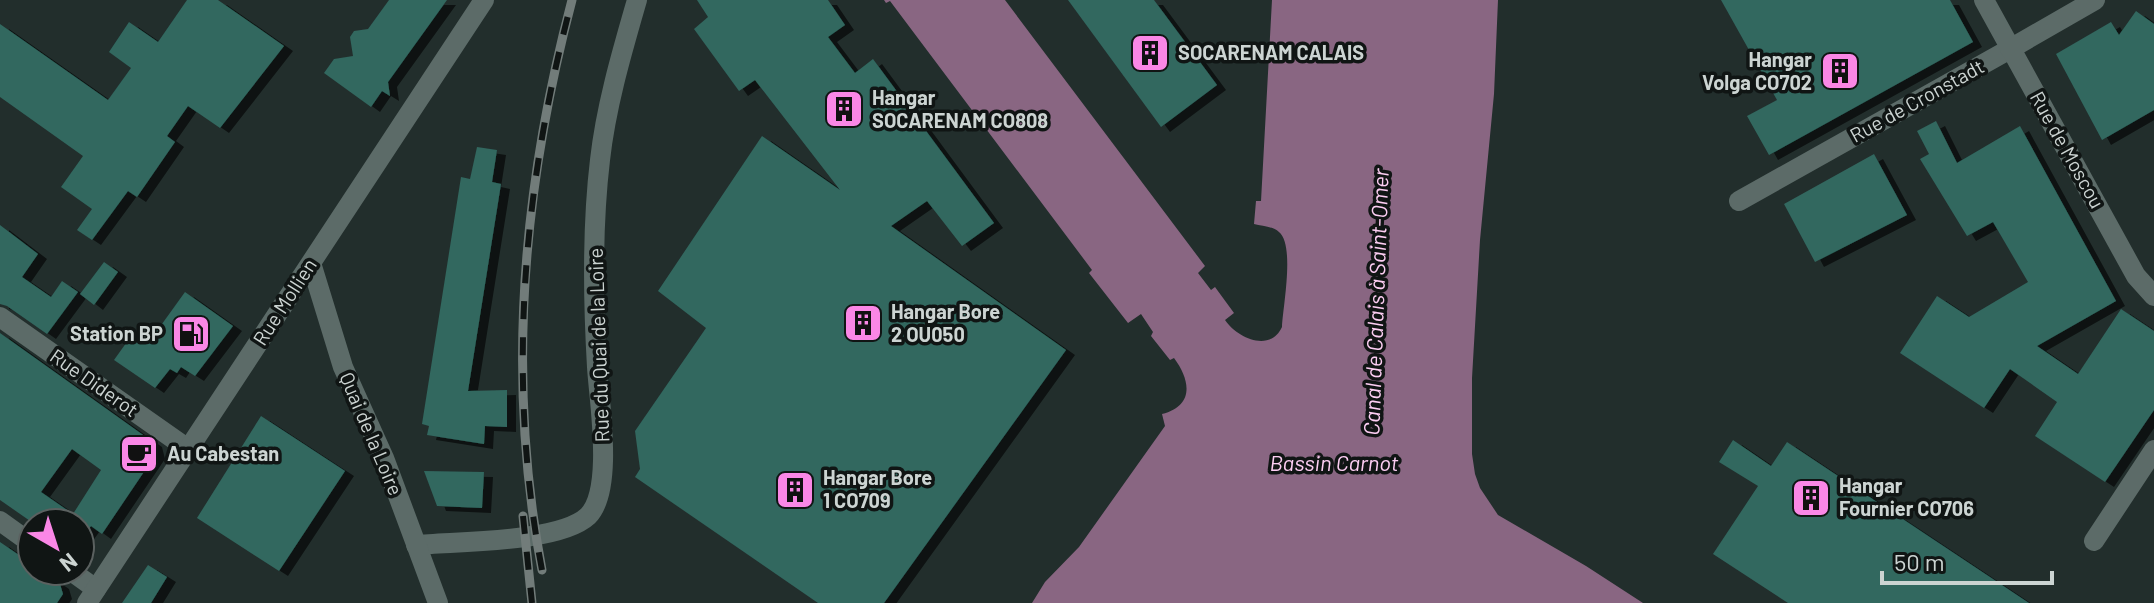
<svg xmlns="http://www.w3.org/2000/svg" width="2154" height="603" font-family="Barlow,sans-serif">
  <style>
    .water { fill: #896682 }
    .building { fill: #31675f; fill-rule: evenodd; filter: url(#shadow) }
    .lines { fill: none; stroke-linecap: round; stroke-linejoin: round }
    .minor { stroke: #5c6b68; stroke-width: 20 }
    .tertiary { stroke: #5c6b68; stroke-width: 20 }
    .rail-casing { stroke: #727c7a; stroke-width: 9 }
    .rail { stroke: #101514; stroke-width: 6; stroke-dasharray: 18; stroke-linecap: butt }
    .labels { text-anchor: middle; stroke-width: 7; stroke-linejoin: round; paint-order: stroke }
    .poi-label { font-size: 20px; font-weight: bold; fill: #ccd4d2; stroke: #101514; text-anchor: start }
    .street-label { font-size: 20px; fill: #ccd4d2; stroke: #101514 }
    .water-label { font-size: 22px; font-style: italic; fill: #fdcef3; stroke: #101514 }
  </style>
  <defs>
    <filter id="shadow"><feDropShadow dx="9" dy="5" stdDeviation="0" flood-color="#0009"/></filter>
  </defs>
  <rect width="100%" height="100%" fill="#222e2c"/>
  <!-- water -->
  <path class="water" d="M884 0H1005L1205 266 1198 273 1211 290 1215 287 1234 313 1225 320C1237 338 1270 353 1282 327 1283 306 1295 245 1279 232 1272 226 1262 226 1254 224L1256 201H1261L1272 0H1498L1494 94 1480 240 1472 378V454L1475 474 1480 488 1498 515 1586 566 1643 603H1032L1045 582 1079 547 1165 426 1162 414C1194 406 1191 381 1174 358L1170 360 1151 336 1153 332 1141 314 1128 323 1089 273 1092 270 890 1 886 3Z"/>
  <!-- building -->
  <path class="building" d="M187 0H218L284 46 220 128 188 106 167 136 175 142 137 197 128 191 92 240 77 230 92 209 61 187 83 156 0 97V24L108 100 131 68 109 52 129 22 158 42Z
    M389 0H447L388 82 390 96 382 91 371 107 324 73 334 59 353 56 350 37 354 31 368 29Z
    M697 0H828L845 25 828 37 855 73 873 59 994 223 962 246 927 201 891 226 1066 350 884 603H818L635 477 640 469 635 431 706 328 658 291 762 136 840 190 755 80 739 91 694 29 708 17Z
    M1068 0H1154L1217 85 1161 127Z
    M1721 0H1950L1973 42 1769 155 1747 116 1777 100Z
    M2136 11 2154 24V110L2102 140 2056 54 2111 22 2119 35Z
    M1936 121 1957 163 2020 126 2116 301 2037 346 2078 374 2121 309 2154 331V410L2105 482 2035 436 2057 402 2010 369 1984 408 1900 353 1937 296 1969 317 2028 282 1993 222 1967 236 1920 159 1929 154 1917 131Z
    M477 147 497 150 492 182 501 184 468 391 507 390V427L485 426 484 444 427 435 429 426 422 424 461 177 470 179Z
    M1874 154 1907 215 1815 262 1784 204Z
    M0 225 38 254 22 277 51 297 62 281 78 292 47 334 7 306 0 304Z
    M104 262 118 272 94 305 80 294Z
    M185 292 233 326 195 376 181 367 177 373 170 369 155 388 114 360 134 332 149 342Z
    M0 333 153 442 156 454 102 534 91 526 80 541V523H33L0 500ZM72 449 101 470 73 514 41 492Z
    M261 416 345 471 279 571 197 518Z
    M1733 440 1771 466 1787 442 2029 603H1788L1713 554 1758 486 1719 462Z
    M424 471 484 472 482 508 437 506Z
    M0 542 32 564V571H41L60 584 63 594 57 603H0Z
    M148 565 167 577 151 603H122Z"/>
  <g class="lines">
    <!-- minor -->
    <path class="minor" d="M1739 201 2010 49
      M0 317 188 449
      M0 521 32 544
      M2094 541 2154 450
      M416 545C458 541 559 543 588 516 614 490 599 401 597 367 593 299 592 227 600 160 606 106 622 52 637 0
      M71 571 96 589"/>
    <!-- tertiary -->
    <path class="tertiary" d="M1984 0 2136 276 2154 296
      M2010 49 2095 0
      M311 263 343 367 384 458 438 603
      M87 603 484 0"/>
    <!-- rail casing -->
    <g class="rail-casing">
      <path id="rail" d="M523 516 532 603
        M542 570C506 380 523 185 572 0"/>
    </g>
    <!-- rail -->
    <use href="#rail" class="rail"/>
  </g>
  <!-- icons -->
  <defs>
    <g id="building-square" transform="scale(2)"><rect x="-9" y="-9" width="18" height="18" rx="4" fill="#fa87e6" stroke="#101514"/><path d="M-4-6H4V6H1V3H-1V6H-4ZM-2.5-4.3h1.7v1.8h-1.7ZM.8-4.3h1.7v1.8H.8ZM-2.5-1h1.7V.8h-1.7ZM.8-1h1.7V.8H.8Z" fill="#111"/></g>
    <g id="fuel-square" transform="scale(2)"><rect x="-9" y="-9" width="18" height="18" rx="4" fill="#fa87e6" stroke="#101514"/><path d="M-5.5-6h7V0h2V4h1.3V-2.5L3-4.5l.8-.8L6-3V5H2.5V1h-1V6h-7ZM-4.2-4.7v3.2H.2V-4.7Z" fill="#111"/></g>
    <g id="cafe-square" transform="scale(2)"><rect x="-9" y="-9" width="18" height="18" rx="4" fill="#fa87e6" stroke="#101514"/><path d="M-5.5-4.5H6V0H3Q3 3.5 0 3.5H-2.5Q-5.5 3.5-5.5 0ZM3-3.2v2h1.7v-2ZM-6 4.5H4V6H-6Z" fill="#111"/></g>
  </defs>
  <g fill-rule="evenodd">
    <use href="#building-square" x="1150" y="53"/>
    <use href="#building-square" x="1840" y="71"/>
    <use href="#building-square" x="844" y="109"/>
    <use href="#building-square" x="863" y="323"/>
    <use href="#fuel-square" x="191" y="334"/>
    <use href="#cafe-square" x="139" y="454"/>
    <use href="#building-square" x="795" y="490"/>
    <use href="#building-square" x="1811" y="498"/>
  </g>
  <g class="labels">
    <!-- poi labels -->
    <g class="poi-label">
      <text x="1178" y="60">SOCARENAM CALAIS</text>
      <text x="1812" y="67" text-anchor="end">Hangar<tspan x="1812" dy="23">Volga CO702</tspan></text>
      <text x="872" y="105">Hangar<tspan x="872" dy="23">SOCARENAM CO808</tspan></text>
      <text x="891" y="319">Hangar Bore<tspan x="891" dy="23">2 OU050</tspan></text>
      <text x="163" y="341" text-anchor="end">Station BP</text>
      <text x="167" y="461">Au Cabestan</text>
      <text x="823" y="485">Hangar Bore<tspan x="823" dy="23">1 CO709</tspan></text>
      <text x="1839" y="493">Hangar<tspan x="1839" dy="23">Fournier CO706</tspan></text>
    </g>
    <!-- street labels -->
    <g class="street-label">
      <text transform="translate(1917 101) rotate(-29)" y="7">Rue de Cronstadt</text>
      <text transform="translate(2067 150) rotate(61)" y="7">Rue de Moscou</text>
      <text transform="translate(285 302) rotate(-57)" y="7">Rue Mollien</text>
      <text transform="translate(599 345) rotate(-92)" y="7">Rue du Quai de la Loire</text>
      <text transform="translate(94 383) rotate(35)" y="7">Rue Diderot</text>
      <text transform="translate(371 434) rotate(67)" y="7">Quai de la Loire</text>
    </g>
    <!-- water labels -->
    <g class="water-label">
      <text transform="translate(1376 302) rotate(-88)" y="8">Canal de Calais à Saint-Omer</text>
      <text x="1334" y="471">Bassin Carnot</text>
    </g>
  </g>
  <!-- north arrow -->
  <g transform="translate(56 547) rotate(141)"><circle r="38" fill="#101514" stroke="#5b6160" stroke-width="2"/>
  <path d="M0-6L14 30L0 20L-14 30Z" fill="#fa87e6"/>
  <text y="-12" font-size="22" font-weight="bold" text-anchor="middle" fill="#ccd4d2">N</text>
  </g>
  <!-- scale -->
  <path d="M1882 571v12h170v-12" fill="none" stroke="#ccd4d2" stroke-width="4"/>
  <text x="1894" y="571" font-size="24" fill="#ccd4d2" stroke="#101514" stroke-width="6" paint-order="stroke">50 m</text>
</svg>
